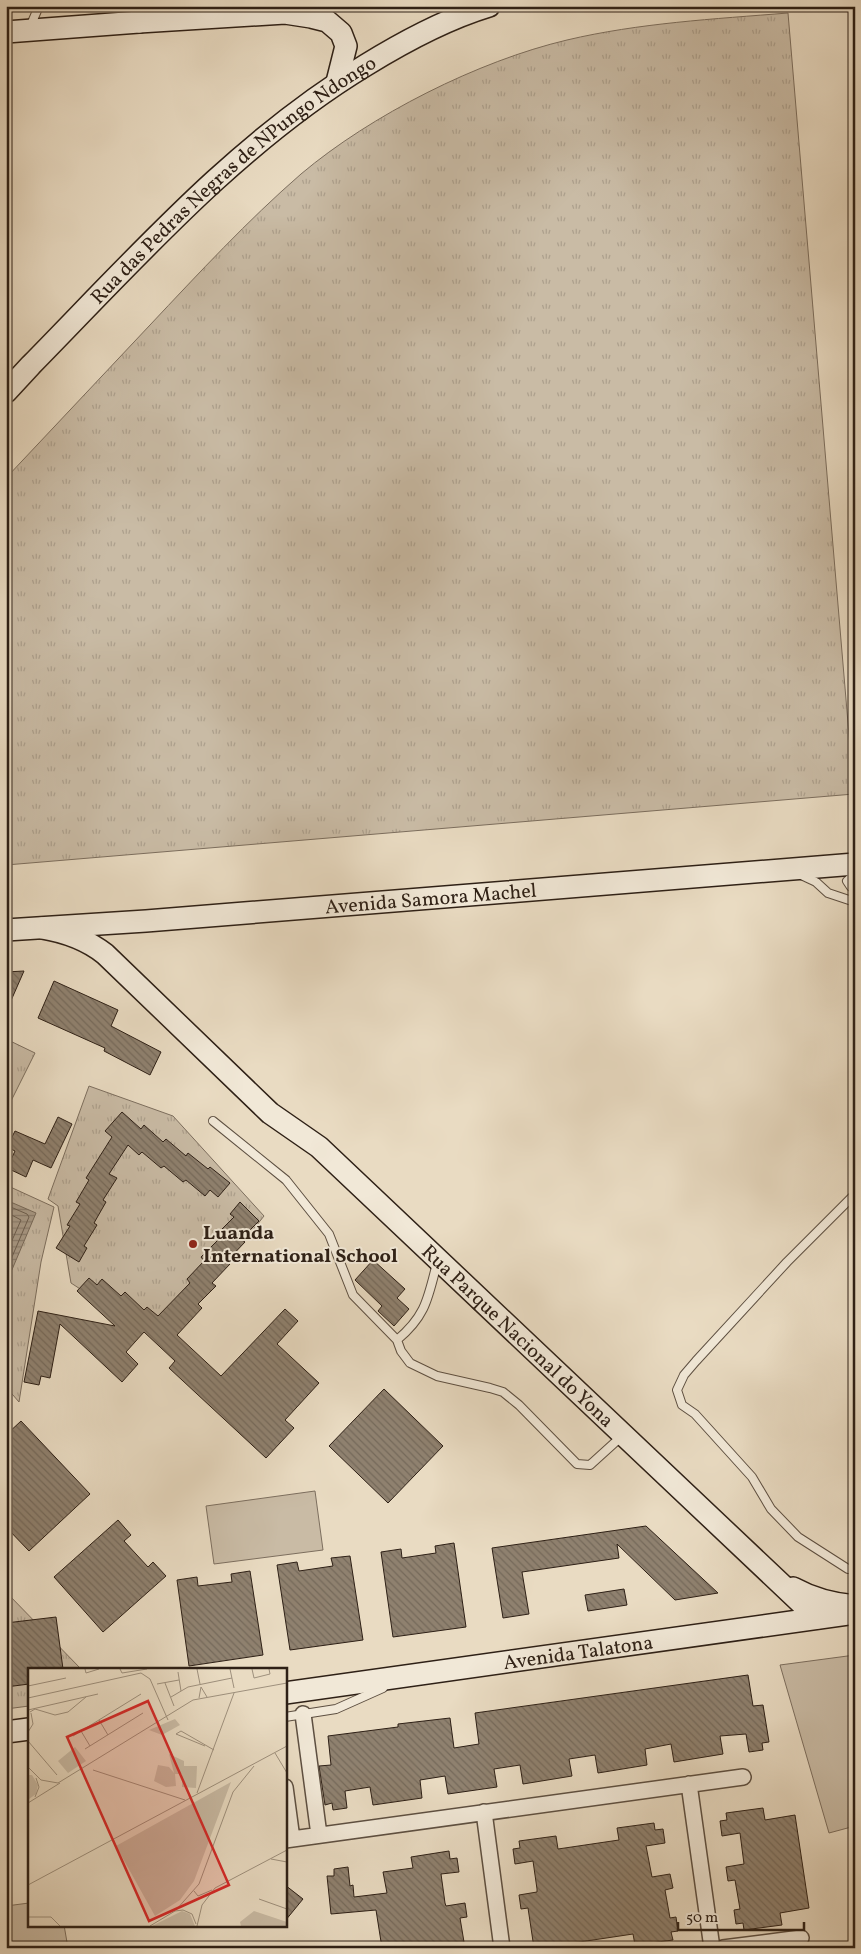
<svg xmlns="http://www.w3.org/2000/svg" width="861" height="1954" font-family="Vollkorn,serif">
  <style>
    .grass { fill: url(#grass-tufts); stroke: #7c6e5e }
    .garden { fill: #c9bba5; stroke: #7c6e5e }
    .water { fill: url(#water-rules); stroke: #786a5a }
    .lines { fill: none; stroke-linecap: round; stroke-linejoin: round }
    .shore { stroke: #6c5e4f; stroke-width: 1 }
    .building { fill: url(#building-back-hatch); stroke: #2e2016 }
    .lane-casing { stroke: #5d4f41; stroke-width: 10 }
    .street-casing { stroke: #5d4f41; stroke-width: 18 }
    .secondary-casing { stroke: #2e2016; stroke-width: 24 }
    .lane { stroke: #f1e8d7; stroke-width: 8 }
    .street { stroke: #f1e8d7; stroke-width: 15 }
    .secondary { stroke: #f1e8d7; stroke-width: 21 }
    .poi-dot { fill: #8f2418; stroke: #f1e8d7; stroke-width: 2 }
    .labels { text-anchor: middle; stroke-width: 4; stroke-linejoin: round; paint-order: stroke }
    .street-label { font-size: 20px; fill: #2e2016; stroke: #f1e8d7 }
    .poi-label { font-size: 20px; font-weight: bold; fill: #2e2016; stroke: #f1e8d7; text-anchor: start }
    .inset-road { fill: none; stroke: #9e907d; stroke-width: 1 }
    .view { fill: #d62828; fill-opacity: 0.15; stroke: #d62828; stroke-width: 2.5 }
    .inset-edge { fill: none; stroke: #2e2016; stroke-width: 2.5 }
  </style>
  <defs>
    <pattern id="grass-tufts" width="24" height="20" patternUnits="userSpaceOnUse" patternTransform="scale(1.25)"><rect width="24" height="20" fill="#c9bba5"/><path d="M3 7l-1-3M5 7V3M7 7l1-3M15 17l-1-3M17 17v-4M19 17l1-3" fill="none" stroke="#ada08d"/></pattern>
    <pattern id="water-rules" width="6" height="5" patternUnits="userSpaceOnUse" patternTransform="scale(1.25)"><rect width="6" height="5" fill="#a99b88"/><path d="M0 2.5h6" fill="none" stroke="#8a7e6e"/></pattern>
    <pattern id="building-back-hatch" width="6" height="6" patternUnits="userSpaceOnUse" patternTransform="scale(1.25)"><rect width="6" height="6" fill="#8f816f"/><path d="M-1 5l2 2M0 0l6 6M5-1l2 2" fill="none" stroke="#75695a"/></pattern>
  </defs>
  <rect width="100%" height="100%" fill="#e9dbc2"/>
  <filter id="stains"><feTurbulence type="fractalNoise" baseFrequency=".004" numOctaves="4"/><feColorMatrix values="0 0 0 0 .2 0 0 0 0 .09 0 0 0 0 .02 0 0 0 .5 -.17"/></filter>
  <radialGradient id="worn" r=".72"><stop offset=".6" stop-color="#630" stop-opacity="0"/><stop offset="1" stop-color="#630" stop-opacity=".3"/></radialGradient>
  <!-- grass -->
  <path class="grass" d="M788 13 854 794 6 865V478C54 427 102 376 150 325 199 273 247 221 301 174 371 115 478 61 567 40 639 23 714 19 788 13Z
    M6 1039 35 1053 6 1111Z
    M89 1086 173 1116 264 1216 163 1343 71 1283 58 1206 48 1199Z
    M6 1185 54 1207 41 1262 19 1402 6 1387Z
    M6 1592 81 1669H29V1706L6 1709Z"/>
  <!-- garden -->
  <path class="garden" d="M315 1491 323 1550 214 1564 206 1506Z
    M855 1655V1826L829 1833 780 1665Z
    M29 1903V1925H64L68 1948H6V1906Z"/>
  <!-- water -->
  <path class="water" d="M6 1200 36 1213 11 1272 6 1270Z"/>
  <g class="lines">
    <!-- shore -->
    <path class="shore" d="M6 1205 27 1214 29 1217 9 1264 6 1266
      M6 1212 21 1220 6 1254"/>
  </g>
  <!-- building -->
  <path class="building" d="M24 971 6 1012V972Z
    M54 981 118 1010 111 1026 161 1052 150 1075 104 1051 105 1048 38 1018Z
    M122 1112 141 1129 144 1125 163 1142 166 1139 186 1156 188 1153 208 1169 210 1167 230 1183 218 1197 210 1190 205 1196 186 1180 183 1182 164 1166 161 1168 142 1152 139 1155 128 1145 109 1174 117 1178 103 1200 106 1202 94 1223 97 1225 84 1246 87 1248 79 1262 56 1248 70 1226 67 1225 80 1204 76 1202 89 1180 86 1178 112 1137 105 1131Z
    M58 1117 72 1124 51 1168 33 1160 26 1177 7 1168 15 1151 7 1147 15 1131 45 1144Z
    M240 1202 259 1221 241 1239 245 1242 227 1261 230 1264 212 1283 216 1286 198 1304 202 1308 177 1335 221 1376 285 1309 298 1321 277 1344 319 1383 285 1420 294 1428 266 1458 169 1368 175 1361 144 1332 126 1352 138 1364 122 1382 60 1324 50 1378 41 1376 39 1385 24 1382 38 1311 115 1326 77 1291 89 1278 97 1285 102 1279 121 1296 125 1292 144 1310 147 1307 158 1316 190 1283 187 1279 204 1261 201 1257 219 1239 215 1236 234 1217 230 1214Z
    M373 1260 405 1289 397 1298 409 1309 394 1326 378 1311 382 1306 355 1280Z
    M384 1389 443 1446 388 1503 329 1446Z
    M21 1421 90 1494 29 1551 6 1527V1435Z
    M118 1520 131 1535 124 1541 148 1567 153 1562 166 1576 103 1632 54 1577Z
    M646 1526 718 1593 675 1600 617 1544 619 1558 522 1572 529 1614 503 1618 492 1548Z
    M454 1543 466 1627 393 1637 381 1552 401 1549 402 1558 436 1553 435 1546Z
    M350 1556 363 1640 290 1650 277 1565 297 1562 299 1571 333 1566 331 1558Z
    M250 1571 263 1655 189 1666 177 1580 197 1577 198 1586 232 1582 231 1574Z
    M624 1589 627 1605 588 1611 585 1595Z
    M56 1617 63 1669H29V1684L6 1687V1623Z
    M748 1675 753 1706 763 1705 769 1742 762 1743 763 1750 749 1752 746 1734 720 1736 723 1754 674 1762 671 1744 645 1749 647 1765 598 1773 595 1755 569 1759 572 1776 523 1784 520 1765 494 1769 497 1787 448 1794 445 1776 420 1780 422 1798 373 1805 370 1787 345 1791 347 1808 333 1810 332 1803 325 1805 319 1766 331 1765 328 1736 398 1727V1724L450 1718 454 1748 479 1744 475 1713Z
    M763 1808 765 1820 795 1815 809 1908 780 1913 782 1925 744 1930 743 1923 736 1924 734 1910 740 1909 735 1880 728 1881 726 1867 744 1864 740 1833 722 1836 720 1821 727 1820 726 1813Z
    M654 1823 655 1830 663 1829 665 1843 646 1846 652 1877 670 1874 673 1888 665 1890 670 1918 676 1917 678 1931 671 1932 673 1940 635 1945 633 1934 573 1943V1948H534L528 1908 521 1909 519 1895 537 1892V1889L533 1861 515 1864 513 1849 520 1848 519 1841 556 1836 558 1849 619 1840 617 1828Z
    M449 1851 450 1859 457 1858 459 1872 441 1874 445 1903 446 1906 465 1903 467 1917 460 1918 465 1948H382L376 1910 331 1914 327 1876H334V1869L348 1867 350 1886 353 1885 354 1897 387 1893 383 1872 413 1868 411 1857Z
    M285 1885 303 1899 285 1921Z"/>
  <g class="lines">
    <!-- lane casing -->
    <g class="lane-casing">
      <path id="lane" d="M30 27 39 6
        M855 874 847 881 851 887 855 888
        M801 875 816 882 828 893 855 902
        M213 1121 286 1180 329 1234 353 1295 397 1340 401 1351 410 1363 437 1376 490 1388 503 1392 519 1405 577 1464 590 1465 622 1436
        M855 1194 787 1262 696 1361 684 1375 677 1390 682 1405 695 1414 752 1477 771 1509 798 1537 848 1569H855
        M397 1340C426 1316 428 1298 437 1263
        M285 1717 336 1709 383 1688"/>
    </g>
    <!-- street casing -->
    <g class="street-casing">
      <path id="street" d="M303 1714 319 1835
        M689 1784 712 1948
        M285 1787 292 1839
        M484 1812 502 1948
        M285 1840 743 1777
        M723 1948 801 1938"/>
    </g>
    <!-- secondary casing -->
    <g class="secondary-casing">
      <g id="secondary">
        <path d="M139 22 285 13 311 17 327 21 341 33 346 46 337 82"/>
        <path d="M6 32 139 22 152 17"/>
        <path id="s1" d="M6 392 31 365C136 258 237 143 366 65 405 41 446 19 489 6"/>
        <path id="s2" d="M42 928C66 932 86 939 105 954L270 1113 319 1147 817 1618"/>
        <path id="s3" d="M6 930 146 921 855 864"/>
        <path d="M793 1588C813 1599 832 1604 855 1606"/>
        <path id="s4" d="M285 1693 855 1613"/>
        <path d="M6 1732 29 1729"/>
      </g>
    </g>
    <!-- lane -->
    <use href="#lane" class="lane"/>
    <!-- street -->
    <use href="#street" class="street"/>
    <!-- secondary -->
    <use href="#secondary" class="secondary"/>
  </g>
  <!-- markers -->
  <circle class="poi-dot" cx="193" cy="1244" r="5"/>
  <g class="labels">
    <!-- street labels -->
    <g class="street-label">
      <text dy="7" stroke="none"><textPath href="#s1" startOffset="312">Rua das Pedras Negras de NPungo Ndongo</textPath></text>
      <text dy="7" stroke="none"><textPath href="#s3" startOffset="426">Avenida Samora Machel</textPath></text>
      <text dy="7" stroke="none"><textPath href="#s2" startOffset="632">Rua Parque Nacional do Yona</textPath></text>
      <text dy="7" stroke="none"><textPath href="#s4" startOffset="296">Avenida Talatona</textPath></text>
    </g>
    <!-- poi labels -->
    <g class="poi-label">
      <text x="203" y="1239">Luanda<tspan x="203" dy="23">International School</tspan></text>
    </g>
  </g>
  <!-- overview -->
  <g transform="translate(28 1668)">
    <rect width="259" height="259" fill="#e9dbc2"/>
    <path d="M147 51 152 57 134 67 121 62ZM141 86 156 93V98H169L168 120 154 119V106H147L148 118 138 119 126 113 130 97 141 99 146 105ZM203 114 166 213 152 232 127 248 88 178ZM154 243 162 246 167 258H124ZM226 243 259 254 258 258H213L212 254Z" fill="#c9bba5"/>
    <path d="M0 107H4L10 117 8 126 1 131Z" fill="#c9bba5"/>
    <path d="M47 79 58 93 40 105 30 93Z" fill="#c9bba5"/>
    <path class="inset-road" d="M57 1 58 5 71 1M92 1 94 5 119 1M169 1 172 16M202 1 206 20M224 1 226 10 242 6 241 1M150 4 153 23M137 15 146 38M129 16 151 12M0 18 38 10M143 29 160 19 204 10M0 30 113 5 122 11 140 52M171 30 173 19 179 29M0 42 70 26M2 44 7 41 27 47 40 44 58 29M71 52 80 67M53 63 62 78M0 64 5 56 3 45M45 68 113 26M0 73 29 107M177 78 148 66 153 63 186 82M57 81 115 45M247 85 259 105M0 99 13 112 30 115 165 32 259 15M65 102 157 132M169 125 206 25M7 129 11 119 8 110M0 135 32 115M243 191 259 194M0 217 259 78M166 223 170 228 184 222M231 231 259 241M148 242 171 216 205 124 226 98M0 249H23L32 258M122 258 147 243 155 242 164 246 168 256M169 258 174 237 187 220 259 182"/>
    <path class="view" d="M120 33 201 217 121 253 39 69Z"/>
    <rect width="259" height="259" class="inset-edge"/>
  </g>
  <!-- margin -->
  <rect width="861" height="1954" fill="none" stroke="#e9dbc2" stroke-width="25"/>
  <rect x="8" y="8" width="846" height="1939" fill="none" stroke="#2e2016" stroke-width="2.5"/>
  <rect x="12" y="12" width="836" height="1929" fill="none" stroke="#2e2016"/>
  <!-- scale -->
  <path d="M678 1922v8h126v-8" fill="none" stroke="#2e2016" stroke-width="2.5"/>
  <text x="686" y="1922" font-size="15" fill="#2e2016" stroke="#f1e8d7" stroke-width="4" paint-order="stroke">50 m</text>
  <rect width="100%" height="100%" filter="url(#stains)"/>
  <rect width="100%" height="100%" fill="url(#worn)"/>
</svg>
